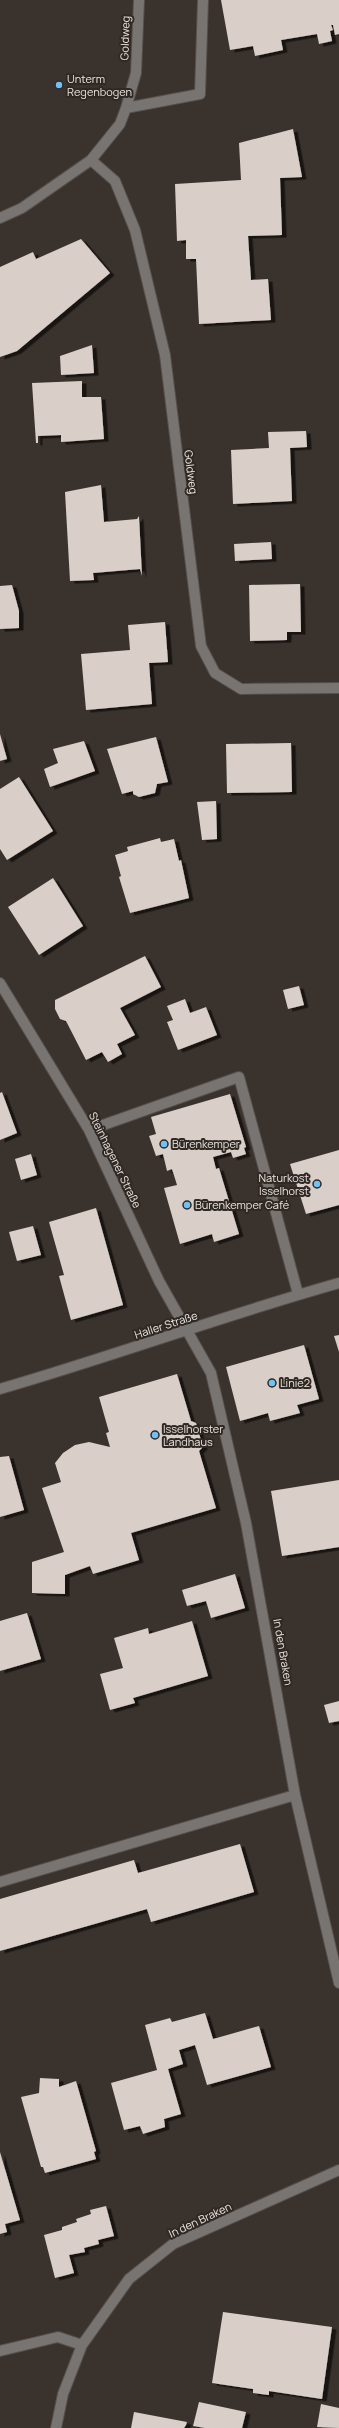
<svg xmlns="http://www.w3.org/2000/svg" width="339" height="2428" font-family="Manrope,sans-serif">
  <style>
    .building { fill: #d9cfc8; filter: url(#shadow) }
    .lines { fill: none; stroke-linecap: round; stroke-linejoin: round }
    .minor-casing { stroke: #564f4a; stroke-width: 12 }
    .minor { stroke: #787471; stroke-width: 10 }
    .poi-dot { fill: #70c1f4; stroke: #302823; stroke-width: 1.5 }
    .labels { text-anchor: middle; stroke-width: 4; stroke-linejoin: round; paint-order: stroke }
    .street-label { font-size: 11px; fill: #eae5e1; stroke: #302823 }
    .poi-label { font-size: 11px; fill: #eae5e1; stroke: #302823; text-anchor: start }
  </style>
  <defs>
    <filter id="shadow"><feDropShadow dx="4.5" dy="2.5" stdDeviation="0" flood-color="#0009"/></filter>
  </defs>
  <rect width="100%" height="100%" fill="#3a322d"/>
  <!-- building -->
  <path class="building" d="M221 0H339V34L335 35 333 25H331L333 30 330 31 332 41 319 44 317 34 281 40 283 50 255 56 253 46 230 50Z
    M293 129 302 177 280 178 282 235 248 236 251 280 268 279 271 320 199 324 196 259H186V240L177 241 175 184 241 180 239 143Z
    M81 239 110 273 17 351 0 357V267L33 252 36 259Z
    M92 345 94 373 61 375 60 356Z
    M82 381V397H101L104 439 61 442V435L38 436V443H36L32 383Z
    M306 431 307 447 290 448 292 501 233 504 231 450 269 448 268 432Z
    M101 485 104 522 137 519 139 516 142 576 140 569 93 573 94 580 70 581 65 492Z
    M271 542 272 559 235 561 234 544Z
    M300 584 301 632H287V640L250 641 249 585Z
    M12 585 19 611V628L0 629V586Z
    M165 622 168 662 149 663 152 704 86 710 81 654 130 650 128 625Z
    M0 734 7 759 0 761Z
    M156 737 168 782 157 784 155 793 139 797 133 794V791L122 794 107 749Z
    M84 741 95 771 50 787 44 769 58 763 53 749Z
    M291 743 292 792 227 793 226 744Z
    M19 777 53 831 7 860 0 849V789Z
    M216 801 217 839 202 840 197 802Z
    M160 838 161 842 174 839 179 861 181 860 189 898 130 913 119 877 121 876 115 855 128 851 127 847Z
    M53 878 83 926 39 955 8 907Z
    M145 956 161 987 120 1008 135 1035 117 1044 122 1054 108 1062 102 1052 86 1060 66 1021 60 1019 55 1009V1000Z
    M299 986 304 1005 288 1009 283 990Z
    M185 999 190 1013 206 1007 217 1035 178 1050 167 1022 173 1020 167 1006Z
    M2 1092 17 1133 0 1140V1093Z
    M230 1094 246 1147 244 1148 246 1154 233 1158 231 1152 213 1157 216 1169 219 1168 239 1234 214 1242 212 1234 180 1244 164 1188 177 1185 172 1169 167 1171 163 1154 156 1156 149 1136 156 1134 151 1117Z
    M339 1150V1205L306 1214 290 1164Z
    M31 1154 37 1175 21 1180 15 1159Z
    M96 1208 123 1305 71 1320 59 1276 64 1275 49 1222Z
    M33 1226 41 1255 17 1261 9 1232Z
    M339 1335V1352L334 1336Z
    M304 1345 319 1399 297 1405 300 1413 270 1421 268 1413 240 1421 226 1367Z
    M177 1374 191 1421 196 1423 203 1447 199 1451 216 1508 131 1533 139 1560 93 1574 90 1566 65 1575V1594L32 1593V1562L64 1552 42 1488 61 1482 55 1463 63 1453 75 1445 89 1442 110 1447 106 1433 109 1432 99 1397Z
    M9 1456 24 1510 0 1517V1457Z
    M339 1480V1547L282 1556 271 1491Z
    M235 1574 245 1608 211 1618 206 1601 187 1606 182 1590Z
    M27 1613 41 1659 0 1671V1621Z
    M192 1621 208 1676 133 1698 135 1703 110 1710 100 1674 123 1668 114 1638 148 1628 149 1634Z
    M339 1701V1721L329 1723 324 1705Z
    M240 1844 254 1892 151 1922 147 1909 0 1951V1899L134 1860 138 1873Z
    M205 2013 213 2039 259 2026 271 2067 207 2085 195 2045 179 2050 183 2064 168 2069 181 2114 164 2119 165 2127 143 2134 140 2126 124 2130 111 2083 157 2070 145 2025 170 2018 172 2022Z
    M40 2078 59 2079V2087L76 2081 96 2151 94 2152 96 2159 45 2173 43 2167H41L21 2097 39 2093Z
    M0 2152 20 2220 5 2224 7 2232 0 2234Z
    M106 2206 114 2236 98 2240 99 2244 84 2248 85 2252 69 2255 74 2273 55 2278 44 2235 62 2230V2227L77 2222 76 2219 91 2214 90 2210Z
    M223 2312 332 2327 322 2399 269 2391V2395L253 2393V2389L212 2383Z
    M199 2402 246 2412 242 2428H205L193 2426Z
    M321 2404 339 2408V2428L317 2427Z
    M134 2412 187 2422 186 2425 184 2428H131Z"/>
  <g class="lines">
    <!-- minor casing -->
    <g class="minor-casing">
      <path id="minor" d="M126 108 200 94 203 0
        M91 160 115 181 135 230 165 355 201 646 215 673 241 689 339 688
        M0 218 22 208 91 160 120 124 126 108 136 73 139 0
        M0 983 89 1130 159 1281 211 1373 246 1523 295 1795 339 1983
        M89 1130 239 1077 298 1294
        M0 1389C114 1356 225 1315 339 1283
        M0 1882 295 1795
        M0 2351 58 2337 82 2345
        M56 2428 63 2394 82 2345 129 2279 173 2244 339 2170"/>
    </g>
    <!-- minor -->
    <use href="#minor" class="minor"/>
  </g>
  <!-- markers -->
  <g class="poi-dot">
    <circle cx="59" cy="85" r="4"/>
    <circle cx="164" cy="1144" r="4"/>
    <circle cx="317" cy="1184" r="4"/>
    <circle cx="187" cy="1205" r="4"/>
    <circle cx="272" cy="1383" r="4"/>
    <circle cx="155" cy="1435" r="4"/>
  </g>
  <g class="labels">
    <!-- street labels -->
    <g class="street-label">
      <text transform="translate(125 38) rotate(-88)" y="4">Goldweg</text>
      <text transform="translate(191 472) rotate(83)" y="4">Goldweg</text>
      <text transform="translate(115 1160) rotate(64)" y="4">Steinhagener Straße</text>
      <text transform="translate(166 1325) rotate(-18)" y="4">Haller Straße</text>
      <text transform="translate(283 1652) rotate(80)" y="4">In den Braken</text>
      <text transform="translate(200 2220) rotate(-25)" y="4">In den Braken</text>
    </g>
    <!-- poi labels -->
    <g class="poi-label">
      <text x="67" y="83">Unterm<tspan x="67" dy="13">Regenbogen</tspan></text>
      <text x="172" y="1148">Bürenkemper</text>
      <text x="309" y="1182" text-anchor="end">Naturkost<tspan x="309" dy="13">Isselhorst</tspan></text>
      <text x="195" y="1209">Bürenkemper Café</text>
      <text x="280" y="1387">Linie2</text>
      <text x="163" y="1433">Isselhorster<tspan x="163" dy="13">Landhaus</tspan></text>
    </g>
  </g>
</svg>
